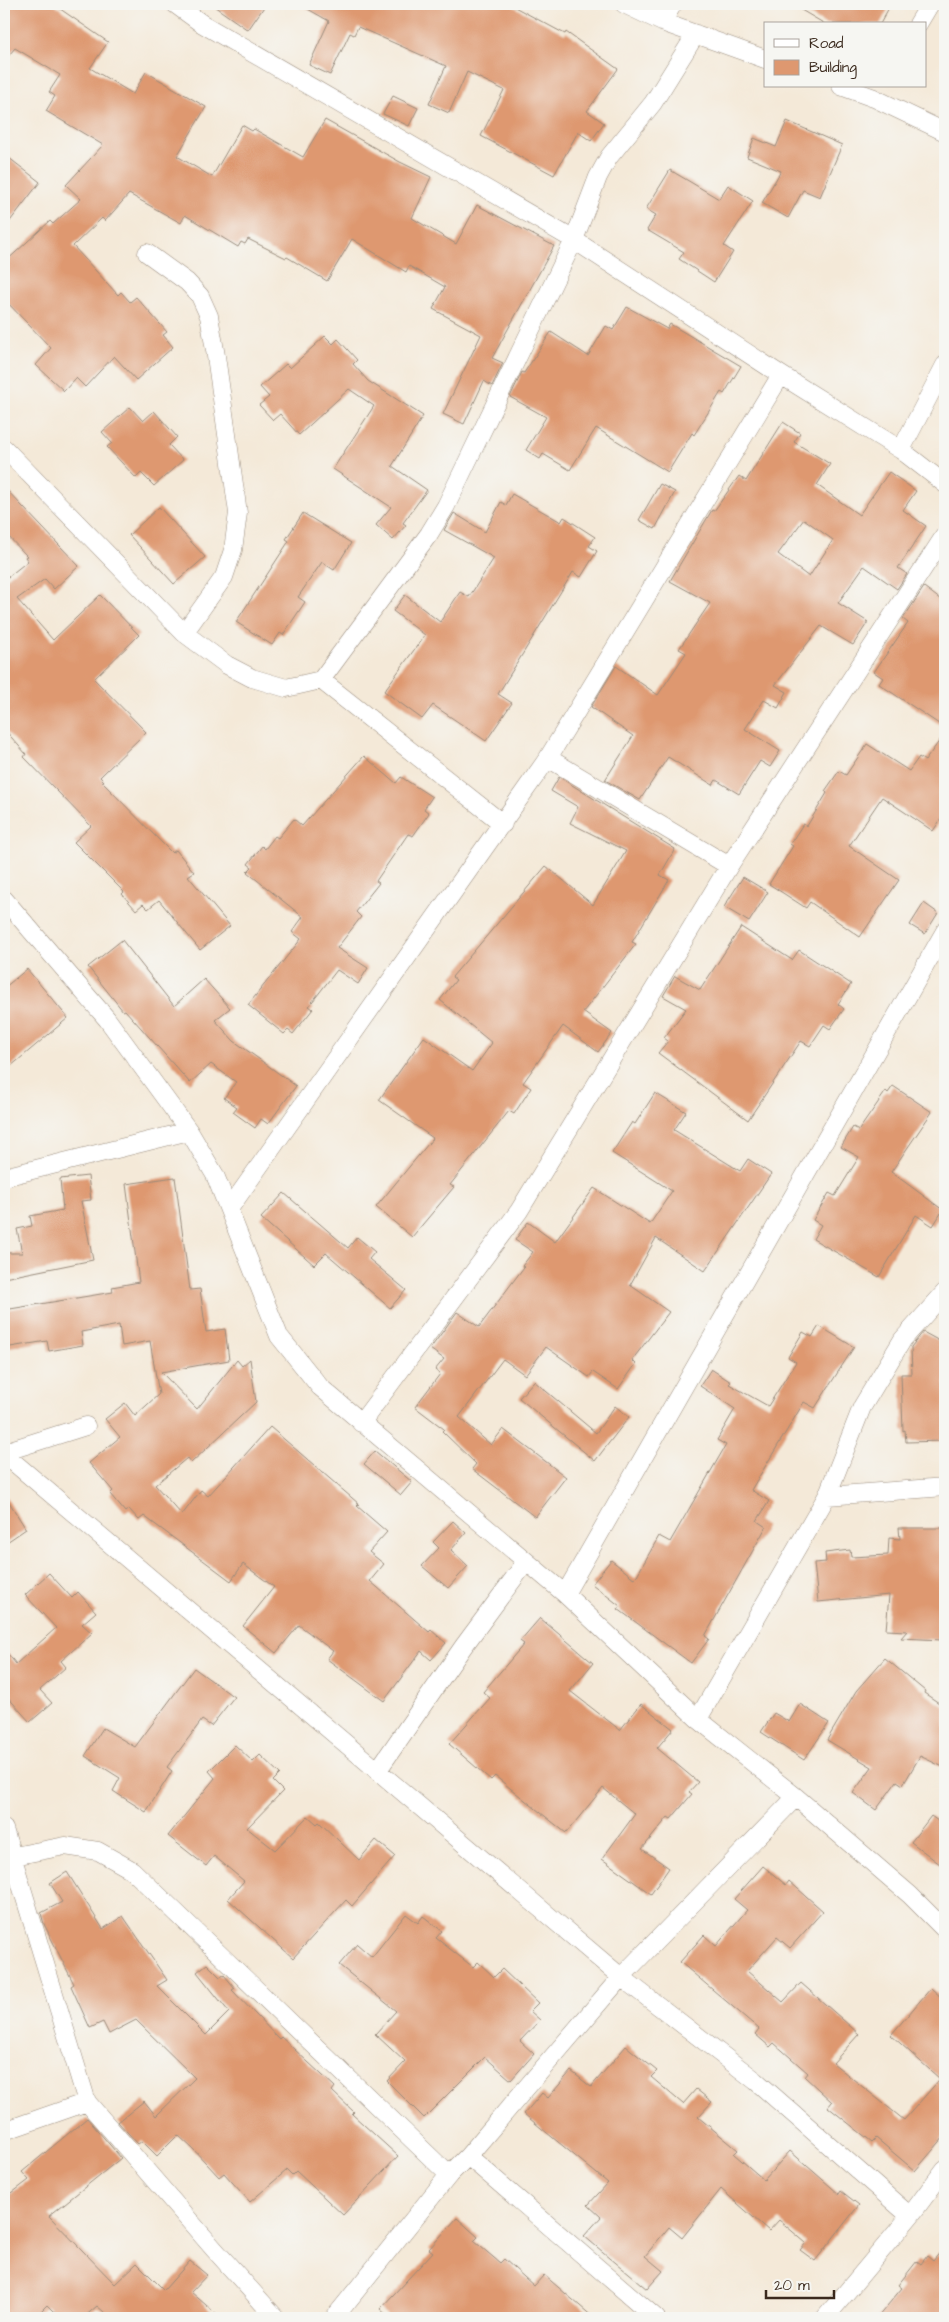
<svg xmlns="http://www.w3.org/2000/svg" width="949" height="2322" font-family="'Architects Daughter',sans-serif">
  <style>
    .building { fill: #de9870; fill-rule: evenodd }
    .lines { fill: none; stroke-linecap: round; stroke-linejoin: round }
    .street-casing { stroke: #988a7b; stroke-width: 19 }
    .street { stroke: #fff; stroke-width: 18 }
  </style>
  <rect width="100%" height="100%" fill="#f6f6f2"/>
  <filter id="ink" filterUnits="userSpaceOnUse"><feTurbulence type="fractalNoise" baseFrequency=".02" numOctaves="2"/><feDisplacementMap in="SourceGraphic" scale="10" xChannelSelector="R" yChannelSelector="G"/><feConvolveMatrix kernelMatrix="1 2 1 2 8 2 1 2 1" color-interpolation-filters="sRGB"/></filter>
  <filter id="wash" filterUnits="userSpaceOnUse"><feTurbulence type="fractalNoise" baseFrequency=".0096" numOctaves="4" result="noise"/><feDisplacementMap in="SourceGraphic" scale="20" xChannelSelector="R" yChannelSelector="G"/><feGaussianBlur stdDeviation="1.12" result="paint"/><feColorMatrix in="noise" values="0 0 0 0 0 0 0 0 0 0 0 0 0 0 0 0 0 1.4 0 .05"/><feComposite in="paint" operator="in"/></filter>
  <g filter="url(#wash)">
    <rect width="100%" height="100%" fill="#f4e9d8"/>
    <g id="blocks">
      <!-- building -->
      <path class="building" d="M4 4H53L108 42 90 68 133 94 146 72 206 107 177 156 212 177 242 125 252 131 254 129 303 157 325 120 400 162 431 177 412 218 456 244 477 205 554 246 492 358 503 363 492 386 484 381 464 424 443 414 481 335 433 309 445 287 409 266 406 272 352 239 327 281 287 257 286 258 248 239 245 244 241 242 238 247 185 215 181 223 129 194 105 221 102 218 73 246 118 295 121 292 130 302 136 297 167 332 163 335 173 347 136 380 114 356 85 387 76 378 64 391 36 365 51 348 4 299V263L50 221 53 224 81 199 66 185 103 145 46 111 55 96 49 92 60 75 15 48 4 61Z
        M211 4H266L248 30Z
        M299 4H509L565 34 566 32 618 69 587 111 604 123 591 141 578 132 554 175 481 136 504 90 467 72 449 113 429 104 446 66 358 27 354 35 350 33 330 75 309 65 329 21Z
        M791 4H891L880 24H825Z
        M393 96 418 108 409 126 383 114Z
        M787 121 842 145 820 197 803 190 788 218 762 203 781 171 747 157 754 138 776 147Z
        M4 154 40 182 4 229Z
        M670 170 719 199 728 185 753 201 724 246 733 252 714 282 679 259 684 252 647 230 656 215 646 209Z
        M627 307 667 329 670 324 741 366 724 394 721 392 694 435 692 433 668 472 596 428 570 470 543 454 540 459 526 450 546 417 510 397 522 372 524 373 551 332 588 356 606 326 613 330Z
        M325 336 333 344 338 339 357 360 353 364 368 381 423 416 392 466 427 490 403 523 406 525 393 540 376 525 391 507 333 469 374 406 349 389 299 435 280 414 273 420 259 405 269 397 260 387 286 364 290 368Z
        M130 407 143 421 154 411 177 437 169 445 183 460 154 486 141 473 136 478 107 447 112 443 102 432Z
        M783 422 800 433 794 442 830 464 817 485 859 515 889 472 916 491 903 510 926 526 898 568 907 574 897 589 864 566 838 603 868 622 853 645 821 626 775 685 787 692 778 708 764 700 745 729 780 751 770 767 760 761 739 794 716 780 713 785 668 757 640 800 605 780 633 736 591 707 616 666 658 695 686 653 679 649 710 603 670 581 712 510 714 511 739 476 746 481ZM804 519 833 540 809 577 778 554Z
        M660 484 675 492 655 529 639 520Z
        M4 487 79 566 54 589 45 579 17 599 53 640 100 595 139 635 94 679 146 732 100 777 104 781 102 782 172 853 176 850 194 872 188 876 230 926 200 950 159 900 148 909 143 904 136 910 122 894 124 892 74 842 91 826 24 757 26 754 4 729V580L28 561 25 557 27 556 4 532Z
        M512 494 561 522 564 517 595 537 589 546 597 551 581 577 573 572 498 694 512 703 486 741 433 705 422 719 384 691 425 635 393 611 405 595 440 622 460 592 469 597 494 558 444 530 454 513 485 532 501 502 506 505Z
        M159 507 205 557 174 584 129 535Z
        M303 513 351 543 334 570 322 562 298 597 305 602 283 635 280 633 272 645 236 622 289 541 286 539Z
        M924 587 945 603V728L879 684 883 678 874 672 908 623 903 619Z
        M945 733V813L933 831 882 797 849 846 899 880 860 937 810 902 806 908 769 884 793 846 790 844 803 824 807 826 827 793 825 791 839 771 846 775 867 744 909 771 919 757 925 761Z
        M364 756 396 783 401 777 432 797 424 809 429 813 413 836 408 834 376 881 379 883 356 912 361 917 337 948 368 968 358 984 337 970 309 1006 313 1009 293 1034 288 1030 284 1034 248 1005 301 939 292 932 303 917 247 872 252 867 248 864 262 846 265 849 275 836 278 838 294 819 302 826Z
        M559 777 675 849 660 875 669 880 632 942 636 944 583 1012 612 1033 598 1052 563 1026 523 1083 531 1088 514 1114 509 1111 450 1185 454 1187 412 1237 376 1207 433 1138 379 1100 424 1037 472 1071 492 1043 440 1000 456 980 452 977 546 866 593 905 626 851 570 823 578 807 551 791Z
        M743 877 768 892 749 922 724 907Z
        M924 903 938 913 925 934 910 925Z
        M741 927 792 960 799 950 851 984 838 1004 844 1009 830 1029 824 1025 810 1046 801 1041 748 1120 658 1053 668 1041 664 1038 686 1009 663 996 675 976 700 990Z
        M122 940 174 1006 204 979 230 1008 215 1020 234 1041 296 1086 268 1124 261 1119 255 1128 233 1112 237 1107 224 1098 236 1082 211 1064 190 1083 125 1010 123 1011 88 967Z
        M27 969 68 1018 4 1072V988Z
        M893 1086 932 1112 891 1172 943 1210 933 1226 916 1215 879 1277 813 1239 821 1225 813 1220 829 1193 835 1196 859 1157 841 1147 853 1127 859 1130 886 1091 888 1093Z
        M655 1093 686 1112 674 1130 740 1171 748 1159 771 1174 705 1271 656 1238 630 1285 669 1312 632 1360 636 1364 618 1389 593 1372 589 1377 546 1347 525 1375 503 1359 459 1417 491 1445 503 1429 566 1477 535 1517 472 1469 476 1464 442 1431 444 1429 415 1407 440 1374 435 1370 444 1359 430 1349 457 1312 479 1327 524 1267 522 1266 533 1252 515 1240 528 1222 555 1242 594 1188 650 1224 672 1191 612 1153 632 1122 635 1124Z
        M88 1176 91 1200 81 1201 93 1260 4 1278V1253H22L17 1229 32 1226 30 1216 63 1210 60 1179Z
        M175 1177 190 1290 200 1289 206 1332 225 1329 229 1360 161 1372 197 1409 237 1360 242 1366 250 1359 256 1402 191 1463 187 1458 155 1485 182 1515 201 1490 208 1496 270 1427 359 1504 357 1506 387 1532 369 1552 384 1564 370 1581 429 1632 431 1630 446 1643 431 1660 421 1651 384 1701 327 1659 333 1651 299 1625 276 1653 243 1626 274 1587 243 1564 231 1581 144 1516 139 1520 129 1509 125 1512 110 1494 113 1491 89 1463 120 1437 105 1419 125 1403 135 1416 159 1394 150 1341 122 1346 119 1325 81 1332 83 1345 49 1351 47 1341 4 1348V1310L113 1292 112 1287 139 1282 126 1184Z
        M284 1193 348 1248 357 1237 375 1252 369 1259 406 1290 390 1308 326 1253 314 1265 261 1218Z
        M819 1326 854 1347 815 1408 804 1402 751 1490 769 1501 757 1521 766 1527 705 1636 709 1639 691 1663 618 1609 620 1606 592 1584 611 1560 635 1579 659 1536 670 1542 726 1445 717 1440 735 1409 700 1386 711 1369 731 1382 729 1384 768 1406 796 1362 788 1357 803 1332 812 1337Z
        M923 1332 945 1344V1441L906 1442 905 1430 903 1431 901 1374H912L911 1347Z
        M534 1381 596 1433 615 1406 629 1417 595 1461 519 1398Z
        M375 1451 412 1482 401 1495 364 1464Z
        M4 1494 26 1529 4 1544Z
        M453 1521 466 1533 451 1550 468 1566 448 1588 422 1566 439 1548 433 1542Z
        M899 1528H945V1633H943L942 1640 901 1638 907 1631 886 1630 889 1595 818 1602 814 1563 826 1562 825 1553 850 1550 851 1557 888 1555 889 1538 900 1539Z
        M49 1573 72 1598 78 1592 96 1612 82 1624 92 1633 61 1661 66 1667 40 1690 52 1703 30 1722 4 1693V1649L16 1664 56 1628 25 1595Z
        M540 1618 593 1663 570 1691 620 1730 641 1704 673 1729 657 1748 698 1782 689 1792 692 1794 671 1819 668 1817 642 1849 669 1868 651 1894 602 1859 635 1814 603 1788 566 1833 495 1776 491 1780 449 1744 490 1698 483 1692 524 1644 520 1641Z
        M885 1658 925 1691 924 1693 945 1707V1768L920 1756 903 1785 897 1781 876 1810 853 1793 872 1767 827 1740 856 1691Z
        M194 1668 234 1697 211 1726 202 1720 167 1767 172 1771 146 1812 113 1791 120 1778 85 1756 103 1728 135 1747Z
        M800 1704 829 1723 804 1760 761 1732 774 1713 789 1722Z
        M235 1745 253 1762 260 1755 280 1774 273 1781 283 1791 247 1828 275 1850 308 1816 317 1824 319 1822 359 1860 376 1840 395 1856 352 1906 346 1900 293 1958 228 1899 244 1881 214 1856 206 1866 168 1836 215 1778 209 1771Z
        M931 1816 945 1826V1868L911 1842Z
        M763 1866 786 1885 789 1881 823 1911 790 1948 777 1937 747 1971 783 2002 801 1983 859 2034 833 2063 904 2120 940 2079 891 2035 931 1988 945 2001V2136L915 2171 876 2138 872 2142 828 2107 832 2102 805 2077 808 2073 774 2043 770 2047 755 2034 759 2029 680 1962 704 1935 716 1946 747 1910 734 1899Z
        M67 1872 103 1929 123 1916 167 1980 157 1986 206 2035 229 2012 197 1972 207 1964 220 1977 224 1975 235 1988 232 1990 279 2039 281 2037 335 2087 332 2091 354 2112 352 2114 398 2156 343 2215 296 2171 292 2175 287 2170 250 2202 224 2173 219 2177 193 2149 178 2135 157 2156 142 2141 138 2144 118 2122 144 2101 156 2116 195 2078 136 2020 109 2034 103 2022 90 2028 71 1986 74 1984 44 1924 41 1913 62 1902 50 1883Z
        M406 1914 418 1923 423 1916 442 1931 436 1938 473 1967 478 1962 494 1977 502 1969 538 2003 530 2011 540 2020 520 2041 534 2054 511 2080 485 2057 424 2118 387 2081 405 2062 375 2034 396 2011 339 1965 357 1944 372 1957Z
        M626 2046 657 2071 651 2077 683 2104 696 2089 712 2102 698 2117 738 2150 734 2154 764 2180 790 2151 839 2194 841 2191 859 2205 815 2261 800 2250 806 2243 779 2220 769 2231 721 2189 682 2238 669 2227 645 2256 663 2271 647 2289 584 2236 601 2217 588 2205 608 2183 524 2114 542 2093 548 2098 571 2071 591 2087Z
        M87 2118 121 2158 49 2216 115 2284 137 2263 164 2290 190 2261 207 2275 191 2292 221 2318H111L97 2306 83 2318H60L47 2305 34 2318H4V2199L29 2180 22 2172Z
        M457 2218 478 2237 474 2241 500 2263 504 2259 534 2286 544 2275 594 2318H390L380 2309 433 2252 429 2249Z
        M945 2246V2318H877L902 2288 898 2285 917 2261 921 2264 927 2256 933 2261Z"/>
    </g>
  </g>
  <g filter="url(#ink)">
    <use href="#blocks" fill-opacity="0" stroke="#988a7b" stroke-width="1"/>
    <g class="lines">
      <!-- street casing -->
      <g class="street-casing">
        <path id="street" d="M175 4 201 23 574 240 781 375 901 450 945 484
          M624 4 662 22 765 59
          M662 22 673 4
          M918 24 930 4
          M841 86 874 98 945 132
          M147 253 187 282 200 296 209 316 216 356 238 513 233 550 224 577 184 633
          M4 448 184 633 227 665 252 678 286 688 321 680 429 534 446 506 574 240 598 177 609 157 653 103 696 34
          M901 450 945 365
          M321 680 503 824
          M548 758 729 866
          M4 899 107 1019 189 1131 215 1175 279 1336 320 1387 565 1594 698 1719 796 1797 910 1895 945 1930
          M4 1177 189 1131
          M229 1209 548 758 781 375
          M361 1423 519 1211 729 866 945 535
          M4 1452 86 1426
          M4 1454 621 1977 756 2081 910 2216
          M827 1496 945 1487
          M565 1594 945 931
          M698 1719 827 1496 862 1407 903 1339 945 1292
          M378 1770 463 1647 526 1562
          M4 1829 87 2102 214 2249 276 2318
          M4 1858 65 1846 98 1851 132 1870 449 2175
          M4 2131 87 2102
          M468 2156 656 2318
          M334 2318 449 2175 468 2156 621 1977 796 1797
          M825 2318 910 2216 945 2169"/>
      </g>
      <!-- street -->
      <use href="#street" class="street"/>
    </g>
  </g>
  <!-- margin -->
  <rect width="949" height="2322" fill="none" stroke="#f6f6f2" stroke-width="20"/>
  <!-- legend -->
  <rect x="764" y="22" width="162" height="65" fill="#f6f6f2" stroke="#aba49d"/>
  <rect x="774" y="39" width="25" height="8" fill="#ffffff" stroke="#aba49d"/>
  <text x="809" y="48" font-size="15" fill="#3b2a1e">Road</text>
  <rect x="774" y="60" width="25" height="15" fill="#de9870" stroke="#aba49d"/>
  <text x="809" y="72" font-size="15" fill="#3b2a1e">Building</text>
  <!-- scale -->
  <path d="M766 2290v8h68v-8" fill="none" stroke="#3b2a1e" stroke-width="2.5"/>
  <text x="774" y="2290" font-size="15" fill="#3b2a1e" stroke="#f6f6f2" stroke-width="4" paint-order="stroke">20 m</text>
</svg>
